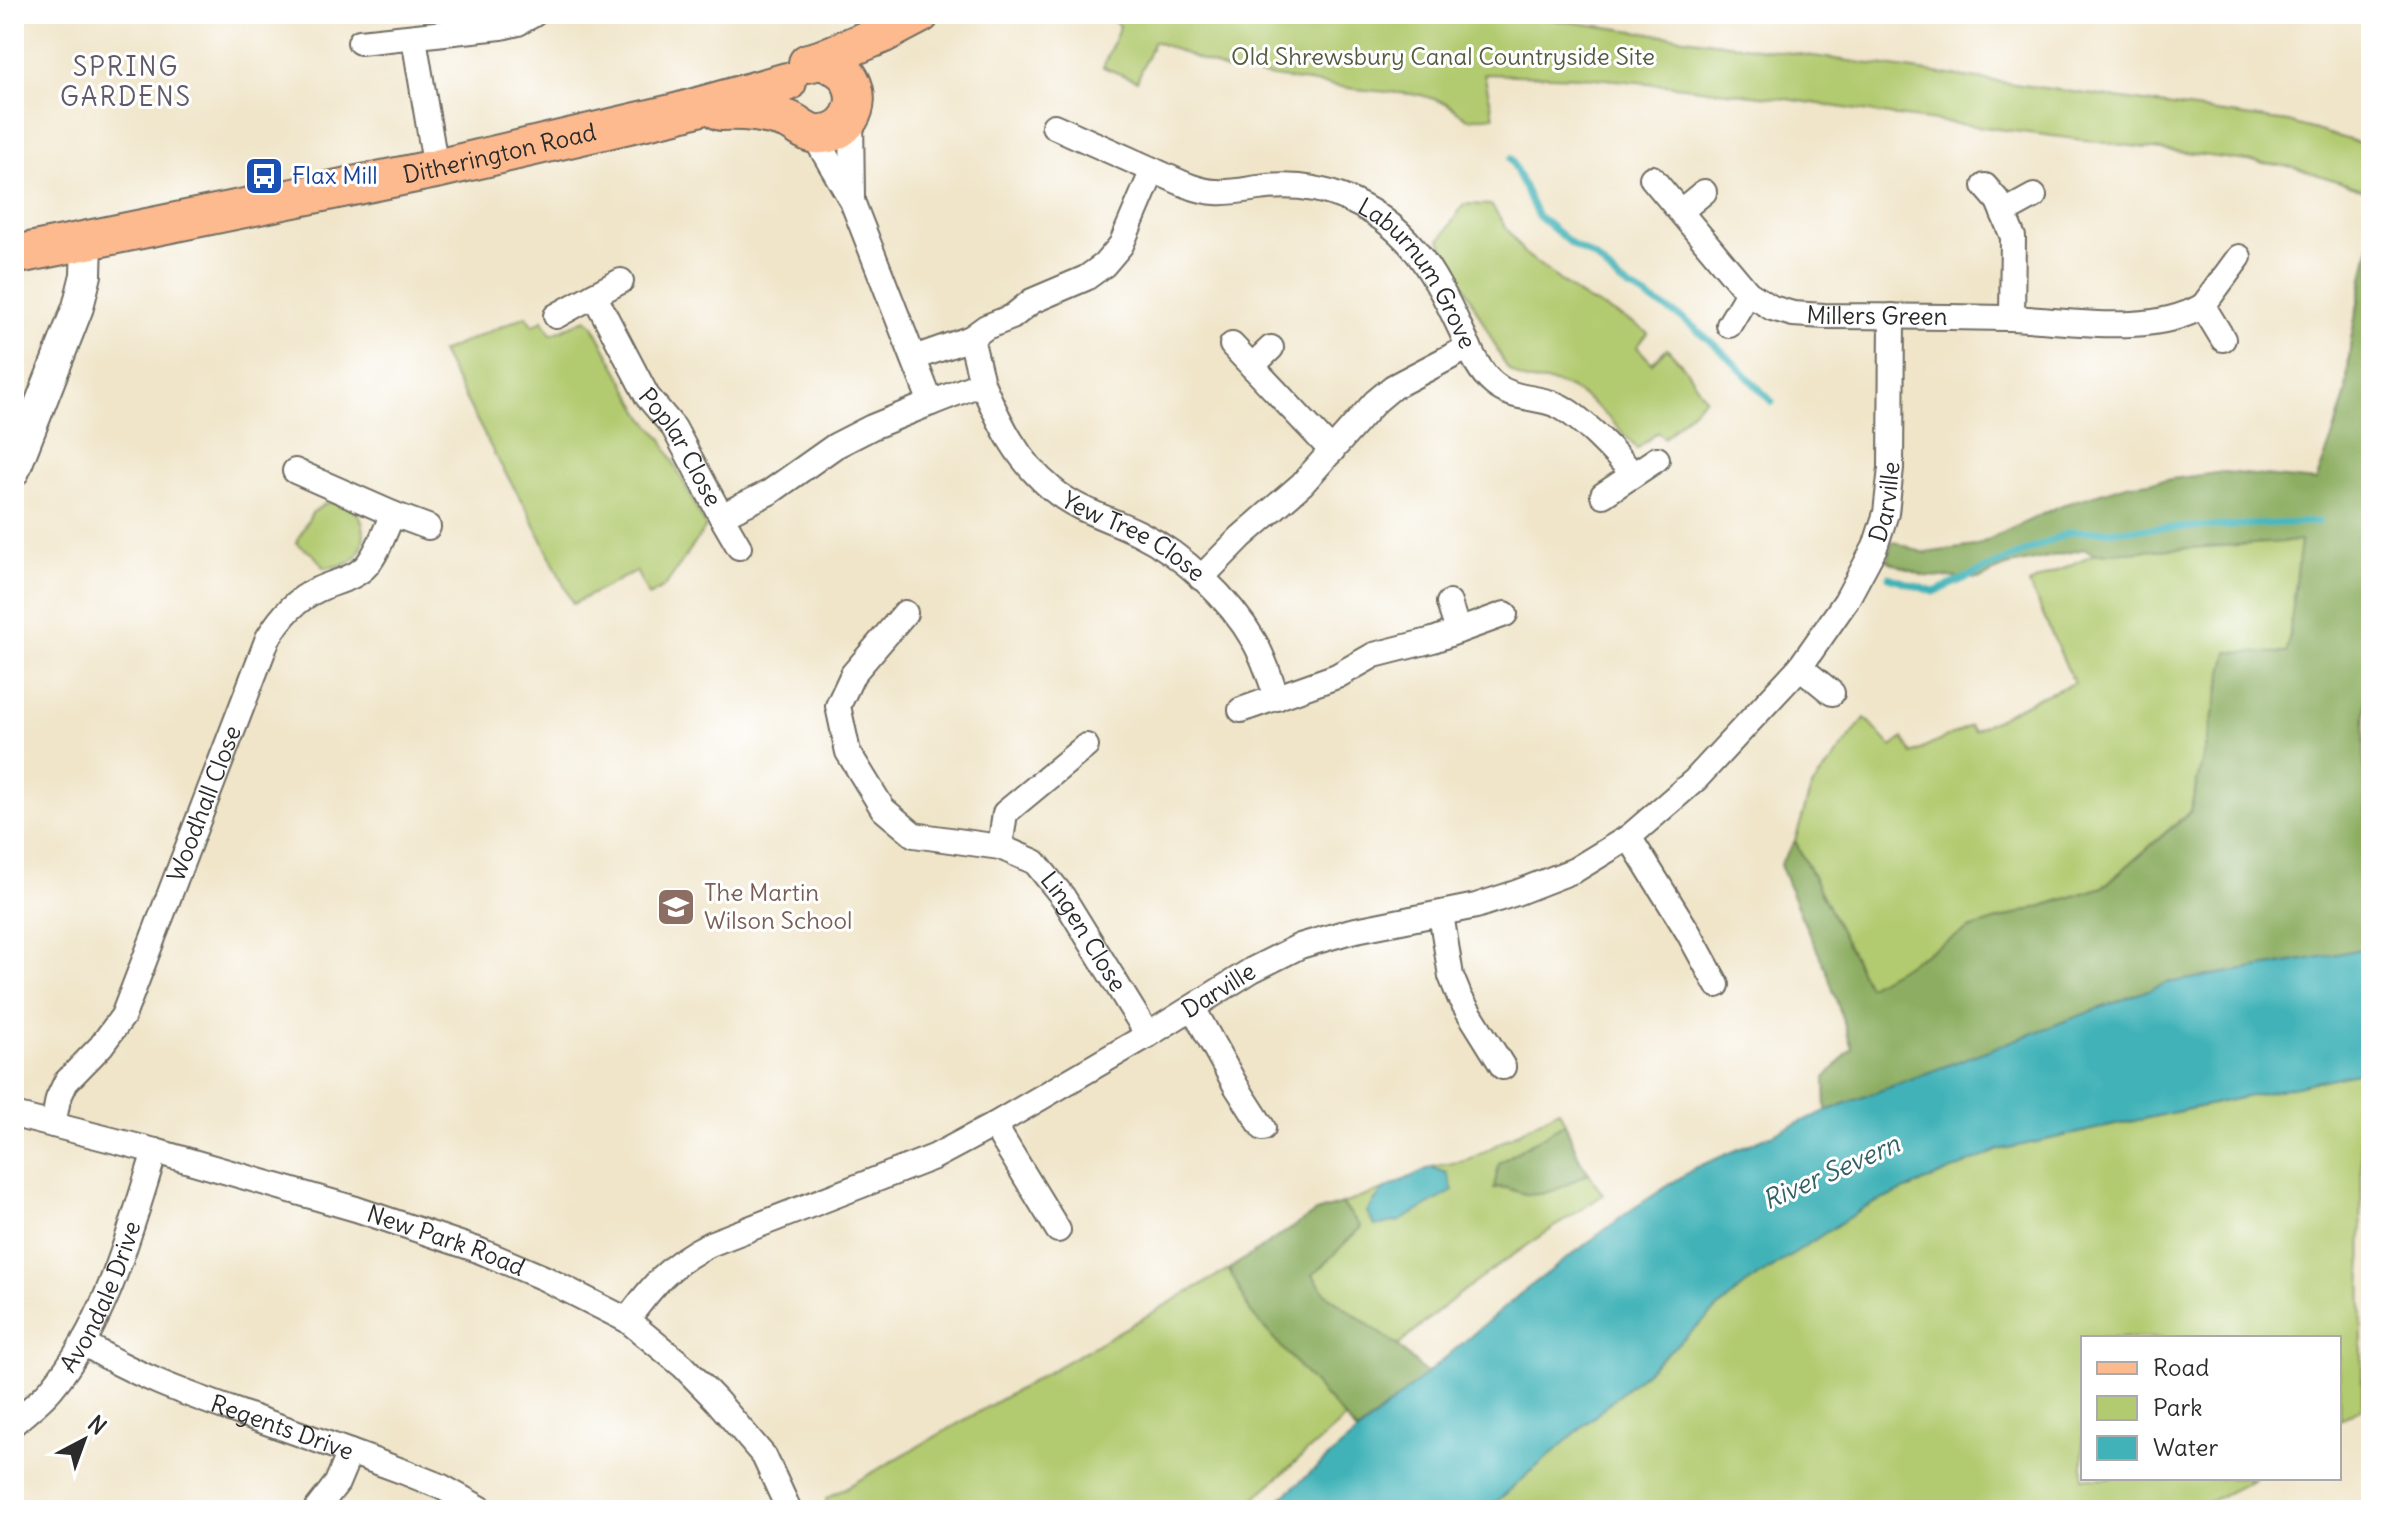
<svg xmlns="http://www.w3.org/2000/svg" width="2385" height="1524" font-family="Delius,sans-serif">
  <style>
    .green { fill: #b2ca70; stroke: #6e7a4e; stroke-width: 2 }
    .forest { fill: #8dae62; stroke: #5c6c46; stroke-width: 2 }
    .water { fill: #41b2b8; stroke: #366e72; stroke-width: 2 }
    .lines { fill: none; stroke-linecap: round; stroke-linejoin: round }
    .stream { stroke: #41b2b8; stroke-width: 7 }
    .minor-casing { stroke: #706c62; stroke-width: 28 }
    .tertiary-casing { stroke: #706c62; stroke-width: 34 }
    .primary-casing { stroke: #706c62; stroke-width: 42 }
    .minor { stroke: #fff; stroke-width: 24 }
    .tertiary { stroke: #fff; stroke-width: 30 }
    .primary { stroke: #fcba8e; stroke-width: 38 }
    .labels { text-anchor: middle; stroke-width: 6; stroke-linejoin: round; paint-order: stroke }
    .park-label { font-size: 24px; fill: #545b40; stroke: #fff }
    .street-label { font-size: 24px; fill: #2b2b2b; stroke: #fff }
    .transit-label { font-size: 24px; fill: #164399; stroke: #fff; text-anchor: start }
    .education-label { font-size: 24px; fill: #785e54; stroke: #fff; text-anchor: start }
    .neighbourhood-label { font-size: 26px; letter-spacing: 2px; fill: #605968; stroke: #fff }
    .water-label { font-size: 26px; font-style: italic; fill: #346163; stroke: #fff }
  </style>
  <rect width="100%" height="100%" fill="#fff"/>
  <filter id="ink" filterUnits="userSpaceOnUse"><feTurbulence type="fractalNoise" baseFrequency=".0125" numOctaves="2"/><feDisplacementMap in="SourceGraphic" scale="16" xChannelSelector="R" yChannelSelector="G"/><feConvolveMatrix kernelMatrix="1 2 1 2 8 2 1 2 1" color-interpolation-filters="sRGB"/></filter>
  <filter id="wash" filterUnits="userSpaceOnUse"><feTurbulence type="fractalNoise" baseFrequency=".006" numOctaves="4" result="noise"/><feDisplacementMap in="SourceGraphic" scale="32" xChannelSelector="R" yChannelSelector="G"/><feGaussianBlur stdDeviation="1.8" result="paint"/><feColorMatrix in="noise" values="0 0 0 0 0 0 0 0 0 0 0 0 0 0 0 0 0 1.4 0 .05"/><feComposite in="paint" operator="in"/></filter>
  <g filter="url(#wash)">
    <rect width="100%" height="100%" fill="#f0e5c9"/>
    <!-- green -->
    <path class="green" d="M1103 14H1512L2288 122 2371 146V192L2294 167 1889 115 1787 99 1648 83 1584 77 1484 74 1494 116 1468 119 1446 103 1421 95 1355 89 1226 70 1154 41 1137 81 1103 67 1120 26Z
      M1464 204 1491 205 1524 253 1580 296 1635 324 1648 333 1637 347 1652 363 1667 348 1685 368 1705 398 1664 438 1657 432 1637 449C1616 425 1590 394 1559 384 1535 377 1532 389 1507 368L1440 240Z
      M2371 239V535L2287 653H2228L2190 811 2103 887 1969 929 1868 987 1795 841 1811 788 1865 718 1892 747 1903 738 1912 754 1970 726 1974 731 2033 700 2074 683 2029 584 2094 554 2302 540 2346 392 2351 339Z
      M526 316 533 326 543 320 551 335 586 319 592 324 644 418 662 439 706 527 665 586 649 596 636 571 573 604 528 511 496 457 441 352Z
      M326 503C332 503 340 502 345 504 369 513 370 550 349 563 342 566 331 567 324 568L314 555 296 543 312 513Z
      M2361 1072 2362 1408 2339 1420V1338H2083V1478H2256L2194 1510H1487L1745 1285 1865 1207 1999 1150Z
      M1559 1110 1565 1123 1499 1163 1495 1188C1508 1185 1514 1193 1527 1194 1550 1196 1568 1183 1589 1173L1603 1195C1532 1242 1461 1287 1398 1346L1326 1294 1312 1274 1361 1227 1342 1204 1383 1190 1367 1212 1375 1226 1447 1173 1431 1167 1469 1160Z
      M1229 1269 1251 1313 1346 1418 1241 1510H828L826 1499Z"/>
    <!-- forest -->
    <path class="forest" d="M2371 239V546L2368 565 2364 761 2371 889V947L2333 955 2167 983 1826 1111 1825 1078 1852 1048 1826 969 1800 914 1780 864 1795 841 1868 986 1969 929 2103 887 2190 812 2228 652 2287 653 2301 541 2094 554 2085 549 2006 566 1980 579 1924 576 1888 561 1892 541 1925 553 1975 546 2062 505 2127 485 2224 472 2316 481 2335 430 2346 392 2351 339Z
      M1565 1123 1580 1160 1589 1173C1568 1183 1550 1197 1526 1194 1514 1192 1508 1185 1494 1188L1499 1163Z
      M1342 1204 1361 1227 1313 1275 1326 1294 1398 1346 1427 1374 1357 1432 1251 1313 1229 1269 1316 1212Z"/>
    <!-- water -->
    <path class="water" d="M2371 947V1070L1999 1150 1865 1207 1745 1285 1487 1510H1267L1520 1294 1631 1210 1695 1168 1826 1111 2167 983 2333 955Z
      M1431 1167 1447 1173 1453 1191 1400 1221 1375 1226 1367 1212 1383 1190Z"/>
    <g class="lines">
      <!-- stream -->
      <path class="stream" d="M1511 159 1537 215 1573 245 1596 258 1620 282 1684 319 1722 351 1772 402
        M1889 577 1934 592 2070 532 2318 522"/>
    </g>
  </g>
  <g filter="url(#ink)">
    <g class="lines">
      <!-- minor casing -->
      <g class="minor-casing">
        <g id="minor">
          <path d="M414 38 436 169"/>
          <path d="M360 42 501 27 518 23 534 14"/>
          <path d="M851 117 852 198"/>
          <path id="s1" d="M813 134 852 201 931 403 982 383C1000 424 1017 460 1052 489 1078 511 1109 518 1139 533 1182 554 1230 599 1254 641 1264 658 1270 678 1277 698"/>
          <path id="s2" d="M1153 170C1174 179 1194 191 1216 192 1230 193 1244 190 1258 188 1287 184 1315 186 1342 197 1406 222 1432 268 1460 328 1469 347 1477 370 1494 384 1513 400 1536 396 1557 405 1581 416 1616 454 1633 474"/>
          <path id="s3" d="M1652 178 1748 293 1772 308 1793 314 1824 316C1886 316 1947 317 2009 318 2070 320 2149 337 2203 306L2223 339"/>
          <path d="M1985 186 1998 201 2013 237 2012 318"/>
          <path d="M1681 211 1704 192"/>
          <path d="M2003 213 2034 196"/>
          <path id="s4" d="M621 281 594 295 647 396 674 428 721 516 770 492 835 446 872 427 931 403"/>
          <path d="M2203 306 2239 257"/>
          <path d="M556 316 594 295"/>
          <path d="M1729 325 1748 293"/>
          <path d="M971 338 986 327 1012 317 1032 301 1086 278 1104 265 1121 245 1153 170 1054 126"/>
          <path d="M1232 345 1332 451"/>
          <path d="M914 358 971 338 982 383"/>
          <path d="M1252 366 1271 348"/>
          <path d="M1603 495 1657 459"/>
          <path d="M393 514 428 527"/>
          <path d="M721 516 739 547"/>
          <path d="M1201 578 1241 537 1302 484 1375 402 1393 387 1469 347"/>
          <path d="M1449 603 1458 631"/>
          <path id="s5" d="M905 613 853 674 838 706 848 752 883 809 914 835 1000 847 1035 862 1063 897 1148 1035"/>
          <path d="M1800 667 1832 693"/>
          <path d="M1241 710 1337 676 1374 655 1433 640 1505 614"/>
          <path d="M1629 837 1688 932 1717 985"/>
          <path d="M1000 847 1005 813 1086 746"/>
          <path d="M1441 914 1451 976 1460 998 1503 1067"/>
          <path d="M1193 1008 1236 1086 1263 1128"/>
          <path id="s6" d="M14 1115 155 1151 356 1209 478 1250 544 1278 627 1320 683 1366 716 1400 764 1456 789 1510"/>
          <path id="s7" d="M53 1125 58 1099 66 1082 101 1046 123 1016 268 638C280 618 295 600 317 590 333 582 355 579 367 565 379 551 385 530 393 514L295 471"/>
          <path d="M994 1125 1058 1230"/>
          <path id="s8" d="M627 1320C652 1286 671 1263 710 1244L934 1157 994 1125 1148 1035 1252 970 1300 946 1351 931 1476 906 1516 893 1575 870 1629 837 1695 780 1800 667 1846 601 1875 547 1886 513 1891 468 1892 316"/>
          <path id="s9" d="M84 1343C136 1377 193 1396 252 1417 304 1435 356 1454 407 1473L442 1487 483 1510"/>
          <path id="s10" d="M14 1423C26 1412 40 1402 51 1389 107 1322 129 1234 155 1151"/>
          <path d="M316 1510 337 1483 350 1452"/>
        </g>
      </g>
      <!-- tertiary casing -->
      <g class="tertiary-casing">
        <path id="tertiary" d="M14 471 78 307 86 275 87 241"/>
      </g>
      <!-- primary casing -->
      <g class="primary-casing">
        <g id="primary">
          <path d="M808 63 820 60 882 34 920 14"/>
          <path d="M721 111C744 110 766 112 788 120 798 124 804 132 815 134 846 137 864 106 850 80 844 68 832 64 820 60"/>
          <path id="s11" d="M14 255 436 169 676 113 787 82"/>
        </g>
      </g>
      <!-- minor -->
      <use href="#minor" class="minor"/>
      <!-- tertiary -->
      <use href="#tertiary" class="tertiary"/>
      <!-- primary -->
      <use href="#primary" class="primary"/>
    </g>
  </g>
  <!-- icons -->
  <defs>
    <g id="bus-square" transform="scale(2)"><rect x="-9" y="-9" width="18" height="18" rx="4" fill="#1a4fb4" stroke="#fff"/><path d="M-5-6H5V4H4V6H2V4H-2V6H-4V4H-5ZM-3.5-4V0h7V-4ZM-3.5 1.2v1.5H-2V1.2ZM2 1.2v1.5H3.5V1.2Z" fill="#fff"/></g>
    <g id="school-square" transform="scale(2)"><rect x="-9" y="-9" width="18" height="18" rx="4" fill="#8d6e63" stroke="#fff"/><path d="M0-5L7-2L0 1L-7-2ZM-4 1L0 2.5L4 1V4Q0 6-4 4Z" fill="#fff"/></g>
  </defs>
  <g fill-rule="evenodd">
    <use href="#bus-square" x="264" y="176"/>
    <use href="#school-square" x="676" y="907"/>
  </g>
  <g class="labels">
    <!-- park labels -->
    <g class="park-label">
      <text x="1443" y="65">Old Shrewsbury Canal Countryside Site</text>
    </g>
    <!-- street labels -->
    <g class="street-label">
      <text dy="8" stroke="none"><textPath href="#s11" startOffset="496">Ditherington Road</textPath></text>
      <text dy="8" stroke="none"><textPath href="#s2" startOffset="306">Laburnum Grove</textPath></text>
      <text dy="8" stroke="none"><textPath href="#s3" startOffset="284">Millers Green</textPath></text>
      <text dy="8" stroke="none"><textPath href="#s4" startOffset="206">Poplar Close</textPath></text>
      <text dy="8" stroke="none"><textPath href="#s8" startOffset="1556">Darville</textPath></text>
      <text dy="8" stroke="none"><textPath href="#s1" startOffset="572">Yew Tree Close</textPath></text>
      <text dy="8" stroke="none"><textPath href="#s7" startOffset="360">Woodhall Close</textPath></text>
      <text dy="8" stroke="none"><textPath href="#s5" startOffset="480">Lingen Close</textPath></text>
      <text dy="8" stroke="none"><textPath href="#s8" startOffset="684">Darville</textPath></text>
      <text dy="8" stroke="none"><textPath href="#s6" startOffset="450">New Park Road</textPath></text>
      <text dy="8" stroke="none"><textPath href="#s10" startOffset="156">Avondale Drive</textPath></text>
      <text dy="8" stroke="none"><textPath href="#s9" startOffset="216">Regents Drive</textPath></text>
    </g>
    <!-- transit labels -->
    <g class="transit-label">
      <text x="292" y="184">Flax Mill</text>
    </g>
    <!-- education labels -->
    <g class="education-label">
      <text x="704" y="901">The Martin<tspan x="704" dy="28">Wilson School</tspan></text>
    </g>
    <!-- neighbourhood labels -->
    <g class="neighbourhood-label">
      <text x="126" y="76">SPRING<tspan x="126" dy="30">GARDENS</tspan></text>
    </g>
    <!-- water labels -->
    <g class="water-label">
      <text transform="translate(1831 1172) rotate(-24)" y="9">River Severn</text>
    </g>
  </g>
  <!-- margin -->
  <rect width="2385" height="1524" fill="none" stroke="#fff" stroke-width="48"/>
  <!-- legend -->
  <rect x="2081" y="1336" width="260" height="144" fill="#ffffff" stroke="#aaaaaa" stroke-width="2"/>
  <rect x="2097" y="1362" width="40" height="12" fill="#fcba8e" stroke="#aaaaaa" stroke-width="2"/>
  <text x="2153" y="1376" font-size="24" fill="#2b2b2b">Road</text>
  <rect x="2097" y="1396" width="40" height="24" fill="#b2ca70" stroke="#aaaaaa" stroke-width="2"/>
  <text x="2153" y="1416" font-size="24" fill="#2b2b2b">Park</text>
  <rect x="2097" y="1436" width="40" height="24" fill="#41b2b8" stroke="#aaaaaa" stroke-width="2"/>
  <text x="2153" y="1456" font-size="24" fill="#2b2b2b">Water</text>
  <!-- north arrow -->
  <g transform="translate(84 1440) rotate(41)" stroke="#ffffff" stroke-width="6" paint-order="stroke">
  <path d="M0-6L14 30L0 20L-14 30Z" fill="#2b2b2b"/>
  <text y="-12" font-size="22" font-weight="bold" text-anchor="middle" fill="#2b2b2b">N</text>
  </g>
</svg>
